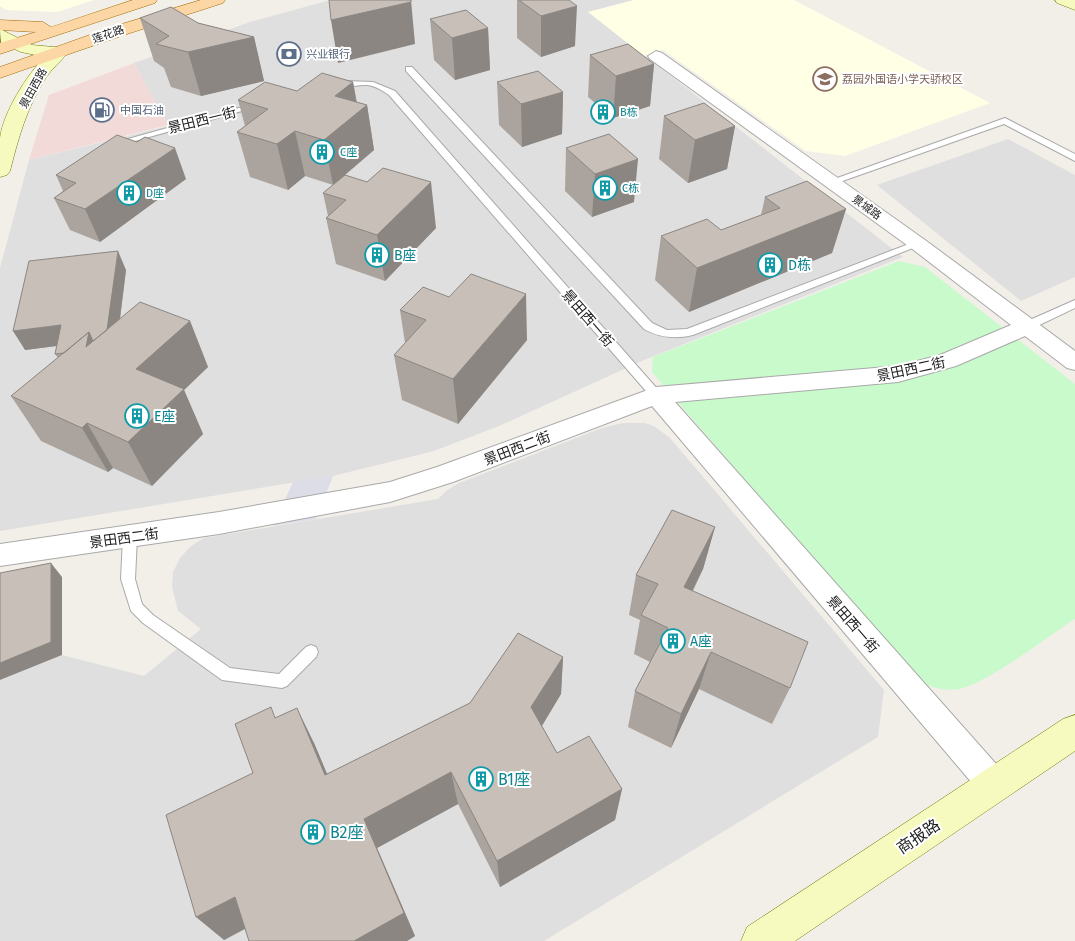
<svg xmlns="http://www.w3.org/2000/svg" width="1075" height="941" font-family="'Fira Sans','Noto Sans SC',sans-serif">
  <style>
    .residential { fill: #e0dfdf }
    .commercial { fill: #f2dad9 }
    .education { fill: #ffffe5 }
    .park { fill: #c8facc }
    .plaza { fill: #dddde8 }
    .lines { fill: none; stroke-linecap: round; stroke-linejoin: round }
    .lane-casing { stroke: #a9a9a9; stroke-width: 2 }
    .street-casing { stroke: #a9a9a9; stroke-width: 2 }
    .secondary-casing { stroke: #707d05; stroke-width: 1 }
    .primary-casing { stroke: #a06b00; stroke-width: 1 }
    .lane { fill: #fff; fill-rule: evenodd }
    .street { fill: #fff; fill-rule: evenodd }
    .secondary { fill: #f7fabf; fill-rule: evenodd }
    .primary { fill: #fcd6a4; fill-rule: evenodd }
    .wall { fill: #aba49e }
    .shaded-wall { fill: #8b8681 }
    .building { fill: #c7bfb8; stroke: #8b8681 }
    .labels { text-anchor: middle; stroke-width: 4; stroke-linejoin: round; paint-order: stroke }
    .far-street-label { font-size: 11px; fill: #222; stroke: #fff }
    .far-service-label { font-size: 11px; fill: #4e5e75; stroke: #fff; text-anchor: start }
    .far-education-label { font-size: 11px; fill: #785e54; stroke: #fff; text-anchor: start }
    .far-culture-label { font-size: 11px; fill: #0d838f; stroke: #fff; text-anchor: start }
    .street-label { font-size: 14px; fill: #222; stroke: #fff }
    .culture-label { font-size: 14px; fill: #0d838f; stroke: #fff; text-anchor: start }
    .near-culture-label { font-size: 16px; fill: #0d838f; stroke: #fff; text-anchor: start }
    .near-street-label { font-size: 16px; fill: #222; stroke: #fff }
  </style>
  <rect width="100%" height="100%" fill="#f2efe9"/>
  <!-- residential -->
  <path class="residential" d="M330 0H634L589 12 903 257 644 360 499 426 434 451 333 476 0 531V268L29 160 168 126 134 63 250 22Z
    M1008 139 1075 175V277L1021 301 877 185Z
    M623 423H645L654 426 670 438 884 690 878 737 544 941H0V680L62 655 144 676 201 629 178 611 172 587 173 572 180 558 191 546 204 538 438 499 446 491 459 483 602 428Z"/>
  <!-- commercial -->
  <path class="commercial" d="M134 63 168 125 29 160 49 95Z"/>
  <!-- education -->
  <path class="education" d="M0 0H94L57 12 6 10 0 6Z
    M634 0H794L990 103 845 156 806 151 663 50 644 56 588 12Z"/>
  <!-- park -->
  <path class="park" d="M899 261 925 267 1075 384V619C1048 636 987 684 959 689 943 691 931 688 918 680L652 372 653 357Z"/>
  <!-- plaza -->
  <path class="plaza" d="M333 476 316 519 273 526 293 482Z"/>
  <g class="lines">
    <!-- lane casing -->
    <g class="lane-casing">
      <path id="lane" d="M406 67H412L652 323 667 330 687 329 914 242 918 241 923 244 693 335C676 339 660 338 644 329L406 71Z
        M346 81 373 82 395 91 660 392 662 395 660 398H652L389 95C382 90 375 86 367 85 357 84 342 90 335 85Z
        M253 104 260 106 117 146 110 144Z
        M1005 118 1075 154V161L1004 124 834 184 831 185 826 182Z
        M1075 300V308L1031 329 1027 330 1022 326 1023 323Z
        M130 532 135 533 137 537 135 579 142 604 153 615 230 668 279 674 306 647 311 645 316 647 318 652 316 657 287 686 282 688 222 680 143 623 131 611 121 579 123 537 125 533Z"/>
    </g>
    <!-- street casing -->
    <g class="street-casing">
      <path id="street" d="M656 51 662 53 925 240 1075 351V370L1067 368 1025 336 956 366 898 382 675 402 1005 774 1010 785 1005 796 994 801 983 796 652 406 453 482 390 502 219 534 0 566V544L219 512 390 482 437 467 656 387 898 366 940 355 1011 325 911 248 650 59 648 56Z"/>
    </g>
    <!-- secondary casing -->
    <g class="secondary-casing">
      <path id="secondary" d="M1055 0H1075V10L1057 3Z
        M0 29 32 45 65 48 68 52C61 62 51 69 45 79 27 107 18 139 10 171L7 175 0 177C0 164 0 150 0 138 3 113 27 74 45 57L21 52 1 43Z
        M1075 715V751L795 941H741L747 927 1063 719Z"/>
    </g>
    <!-- primary casing -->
    <g class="primary-casing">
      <path id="primary" d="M133 0H157L155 3 0 54V43L36 32 0 30V20L43 22 51 27Z
        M201 0H225L223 3 124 35 0 78V67L112 27Z"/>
    </g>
    <!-- lane -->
    <use href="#lane" class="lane"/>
    <!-- street -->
    <use href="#street" class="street"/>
    <!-- secondary -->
    <use href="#secondary" class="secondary"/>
    <!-- primary -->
    <use href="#primary" class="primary"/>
  </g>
  <!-- wall -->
  <path class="wall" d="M517 0H569L575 46 541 57 517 38Z
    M140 18 198 23 254 37 264 81 201 96 171 87 164 68 154 61Z
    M430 19 488 28 490 70 455 80 434 60Z
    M590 55 654 64 650 106 613 118 588 97Z
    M353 82 357 102 367 105 374 150 345 175 436 228 385 281 336 264 326 218 328 216 323 193 333 185 305 176 288 190 250 177 237 132 245 126 238 100Z
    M497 82 563 92 562 134 522 147 499 125Z
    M664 116 735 126 727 169 688 183 659 159Z
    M566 148 634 202 592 217 565 191Z
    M56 175 186 179 100 242 70 230 54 198 63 191Z
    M765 197 846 209 832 253 689 312 655 280 661 236 721 230 761 215Z
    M126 270 120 319 190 321 208 367 184 390 203 434 152 486 113 468 108 472 41 441 11 396 58 358 55 354 57 346 25 350Z
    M400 310 527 340 458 424 402 400 394 355 405 343Z
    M715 527 703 569 693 591 790 688 772 724 699 689 671 748 628 727 635 691 650 662 634 654 640 620 629 615 636 575Z
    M563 657 561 694 542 726 557 753 622 789 615 820 500 887 458 804 377 848 415 936 407 941H249L245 929 224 940 253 773 277 717 314 743 327 774Z"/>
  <!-- shaded-wall -->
  <path class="shaded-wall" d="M411 0 415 44 338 63 331 20Z
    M577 6 575 46 541 57V16Z
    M488 28 490 70 455 80 452 38Z
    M254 37 264 81 201 96 188 52Z
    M654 64 650 106 613 118 616 76Z
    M353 82 358 112 367 105 374 150 333 185 324 140 335 96Z
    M563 92 562 134 522 147 521 104Z
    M735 126 727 169 688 183 695 140Z
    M295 131 305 176 288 190 277 144Z
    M175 148 186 179 100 242 85 209Z
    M638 159 634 202 592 217 595 174Z
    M431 182 436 228 385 281 377 235Z
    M846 209 832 253 689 312 697 268Z
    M118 251 126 270 114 366 104 347Z
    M526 294 527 340 458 424 453 379Z
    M190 321 208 367 184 390 203 434 152 486 128 442 136 369Z
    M61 325 71 344 25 350 13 331Z
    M89 332 112 378 86 347Z
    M87 423 113 468 108 472 82 428Z
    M715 527 703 569 674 627 684 587Z
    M51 563 62 577V655L0 680V663Z
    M711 652 699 689 671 748 681 714Z
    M563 657 561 694 532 742 531 707Z
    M297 708 314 743 341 807 325 775Z
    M451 772 458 804 377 848 415 936 407 941H354L364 819Z
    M622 789 615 820 500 887 497 861Z
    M235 897 259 921 224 940 196 917Z"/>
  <!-- building -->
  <path class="building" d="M329 0H411V2L331 20Z
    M519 0H569L577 6 541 16Z
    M171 7 198 23 254 37 188 52 156 44 169 36 140 18Z
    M466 10 488 28 452 38 430 19Z
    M628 44 654 64 616 76 590 55Z
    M538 71 563 92 521 104 497 82Z
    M322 73 353 82 335 96 367 105 324 140 295 131 277 144 237 132 268 109 238 100 265 82 297 91Z
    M704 103 735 126 695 140 664 116Z
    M609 134 638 159 595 174 566 148Z
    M117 135 137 142 145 137 175 148 85 209 54 198 76 183 56 175Z
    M383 168 431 182 377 235 326 218 346 200 323 193 345 175 367 182Z
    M807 181 846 209 697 268 661 236 707 219 721 230 780 208 765 197Z
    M118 251 107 330 93 341 89 332 64 353 55 354 61 325 13 331 29 261Z
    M471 274 526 294 453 379 394 355 426 320 400 310 423 287 449 297Z
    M140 302 190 321 136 369 184 389 128 442 87 423 82 428 11 396 89 332 86 347Z
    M672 510 715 527 684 587 808 642 790 688 711 652 681 714 635 691 668 628 641 615 658 584 636 575Z
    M51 563V642L0 663V573Z
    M518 633 563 657 531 707 557 753 589 736 622 789 497 861 451 772 364 819 404 913 354 941H249L235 897 196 917 166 815 253 773 235 724 271 707 275 718 297 708 325 775 470 703Z"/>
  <!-- icons -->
  <defs>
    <g id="bank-ring" transform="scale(1.25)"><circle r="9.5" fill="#fff" stroke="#5c6f8a" stroke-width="1.5"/><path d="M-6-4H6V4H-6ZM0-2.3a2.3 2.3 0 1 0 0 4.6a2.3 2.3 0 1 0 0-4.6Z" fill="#5c6f8a"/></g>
    <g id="school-ring" transform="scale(1.25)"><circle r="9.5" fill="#fff" stroke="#8d6e63" stroke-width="1.5"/><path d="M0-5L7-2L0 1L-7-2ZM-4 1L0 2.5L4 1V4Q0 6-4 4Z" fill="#8d6e63"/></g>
    <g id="fuel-ring" transform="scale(1.25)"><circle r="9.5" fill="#fff" stroke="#5c6f8a" stroke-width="1.5"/><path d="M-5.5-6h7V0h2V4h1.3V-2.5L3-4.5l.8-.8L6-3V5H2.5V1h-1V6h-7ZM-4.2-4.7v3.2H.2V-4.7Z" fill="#5c6f8a"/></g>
    <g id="building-ring" transform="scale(1.25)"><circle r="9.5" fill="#fff" stroke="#0f9aa8" stroke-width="1.5"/><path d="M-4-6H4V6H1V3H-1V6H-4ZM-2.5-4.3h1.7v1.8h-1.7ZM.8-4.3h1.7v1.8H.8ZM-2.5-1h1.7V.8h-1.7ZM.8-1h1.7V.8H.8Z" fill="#0f9aa8"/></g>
  </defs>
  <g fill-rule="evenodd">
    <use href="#bank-ring" x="289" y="54"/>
    <use href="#school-ring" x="825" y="79"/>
    <use href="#fuel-ring" x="102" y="110"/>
    <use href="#building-ring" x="603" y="112"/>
    <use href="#building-ring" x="322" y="152"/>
    <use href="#building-ring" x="605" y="188"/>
    <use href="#building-ring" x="129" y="193"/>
    <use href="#building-ring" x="377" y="255"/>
    <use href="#building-ring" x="770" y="265"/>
    <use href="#building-ring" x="137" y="416"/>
    <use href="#building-ring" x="673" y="641"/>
    <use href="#building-ring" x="481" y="779"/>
    <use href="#building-ring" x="313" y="832"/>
  </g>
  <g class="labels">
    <!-- far-street labels -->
    <g class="far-street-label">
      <text transform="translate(108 34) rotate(-19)" y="4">莲花路</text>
      <text transform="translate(33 88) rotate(-61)" y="4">景田西路</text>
      <text transform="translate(867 207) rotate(36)" y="4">景城路</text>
    </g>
    <!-- far-service labels -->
    <g class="far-service-label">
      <text x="306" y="58">兴业银行</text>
      <text x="120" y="114">中国石油</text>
    </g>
    <!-- far-education labels -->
    <g class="far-education-label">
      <text x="842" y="83">荔园外国语小学天骄校区</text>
    </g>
    <!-- far-culture labels -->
    <g class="far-culture-label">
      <text x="620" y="116">B栋</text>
      <text x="340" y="156">C座</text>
      <text x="622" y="192">C栋</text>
      <text x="146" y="197">D座</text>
    </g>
    <!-- street labels -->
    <g class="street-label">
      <text transform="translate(202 120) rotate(-14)" y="5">景田西一街</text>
      <text transform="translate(588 318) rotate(49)" y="5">景田西一街</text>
      <text transform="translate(911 369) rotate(-12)" y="5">景田西二街</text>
      <text transform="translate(517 448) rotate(-21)" y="5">景田西二街</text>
      <text transform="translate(124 538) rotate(-8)" y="5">景田西二街</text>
      <text transform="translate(853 624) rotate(49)" y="5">景田西一街</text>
    </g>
    <!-- culture labels -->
    <g class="culture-label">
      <text x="394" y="260">B座</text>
      <text x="788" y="270">D栋</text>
      <text x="154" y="421">E座</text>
      <text x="690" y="646">A座</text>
    </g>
    <!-- near-culture labels -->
    <g class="near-culture-label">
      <text x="498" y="785">B1座</text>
      <text x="330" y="838">B2座</text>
    </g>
    <!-- near-street labels -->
    <g class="near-street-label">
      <text transform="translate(918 836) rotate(-34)" y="6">商报路</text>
    </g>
  </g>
</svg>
